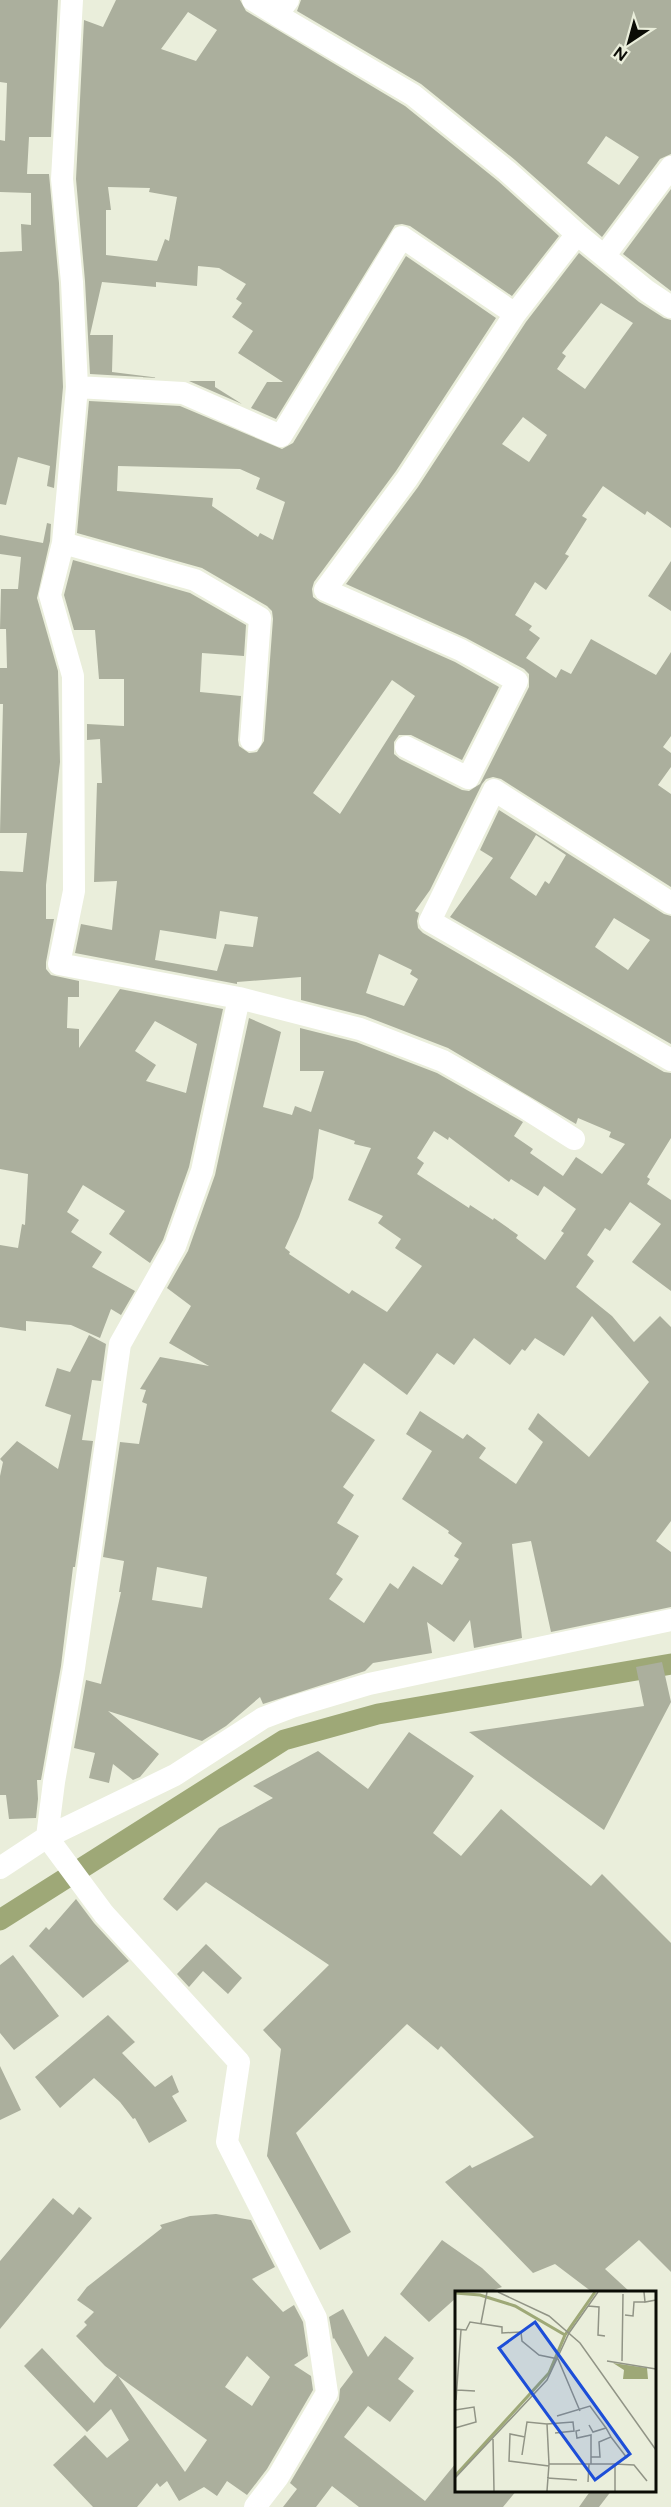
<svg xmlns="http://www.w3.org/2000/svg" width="671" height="2507" font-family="Figtree,sans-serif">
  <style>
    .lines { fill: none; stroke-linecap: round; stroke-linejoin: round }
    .canal { stroke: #9ea877; stroke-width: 21 }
    .building { fill: #abaf9d; fill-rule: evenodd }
    .minor { stroke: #fff; stroke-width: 22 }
    .inset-river { fill: none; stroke: #9ea877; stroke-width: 3 }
    .inset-road { fill: none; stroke: #919486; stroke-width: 1.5 }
    .view { fill: #1d4ed8; fill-opacity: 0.15; stroke: #1d4ed8; stroke-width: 3 }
    .inset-edge { fill: none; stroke: #0b0c06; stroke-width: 3 }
  </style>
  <rect width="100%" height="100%" fill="#eaeedb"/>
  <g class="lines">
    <!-- canal -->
    <path class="canal" d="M0 1920 284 1740 378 1714 671 1664"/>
  </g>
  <!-- building -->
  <path class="building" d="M0 0H58L51 137H29L27 174H49L59 283 63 387 54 488 47 486 50 466 18 457 6 505 0 504V252L22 251 21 224 31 225V193L0 192V140L5 141 7 83 0 82Z
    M116 0H240L246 11 405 106 498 181 559 236 512 296 410 226 402 224 395 225 276 419 251 408 267 382H283L238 353 253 331 232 317 242 303 236 299 246 284 219 268 198 266 197 286 156 282V287L102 282 90 335H113L112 372 160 378 90 374 85 281 76 179 84 20 103 27ZM188 12 217 30 196 61 161 49ZM108 187 150 188 149 192 177 197 169 241 165 239 157 261 106 255V210H111Z
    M301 0H671V154L660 159 602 237 515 160 421 84 297 11ZM606 136 639 157 619 185 587 163Z
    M671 189V291L623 254Z
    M579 253 639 302 664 318 671 320V528L647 511 645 515 603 486 582 516 587 519 565 554 569 556 546 590 535 582 515 615 532 626 529 630 540 638 526 658 556 678 561 669 571 674 591 639 656 675 671 652V736L663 747 671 753V767L658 785 671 794V887L501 779 493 777 486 779 482 784 430 890 415 911 419 913 417 921 418 928 423 933 664 1072 671 1073V1138L647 1177 650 1179 647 1184 671 1200V1291L632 1262 661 1224 630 1202 610 1231 605 1228 587 1255 594 1261 576 1287 612 1316 634 1342 660 1316 671 1327V1521L656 1541 671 1552V1607L551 1632 531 1541 512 1544 522 1638 474 1648 470 1620 454 1642 427 1622 432 1653 373 1663 365 1671 263 1704 260 1697 226 1726 202 1741 108 1711 159 1754 140 1777 133 1780 113 1764 109 1783 89 1778 95 1753 74 1748 86 1680 101 1684 121 1592H119L124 1561 103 1557 120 1442 139 1444 147 1404 142 1402 146 1390 140 1389 160 1357 209 1366 169 1343 191 1306 167 1288 188 1251 215 1175 249 1018 281 1032 263 1107 292 1115 295 1106 311 1112 324 1071H300V1028L356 1042 437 1073 523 1122 514 1136 533 1149 530 1153 563 1176 576 1157 602 1174 625 1144 609 1137 611 1132 578 1118 576 1124 448 1048 365 1016 301 1000V977L237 982V984L75 953 81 924 112 930 117 881 94 882 97 783H102L100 739 87 740V715V724L124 726V679H99L95 630H74L64 595 73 560 190 593 246 625 244 656 202 653 200 692 241 696 238 740 239 746 249 753 257 752 264 741 273 619 272 611 267 606 202 568 77 533 89 401 180 406 282 449 293 443 406 256 496 318 396 471 314 582 312 589 313 597 320 602 455 662 499 687 462 760 411 735H399L394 742V754L400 759 462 790 469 791 480 784 529 687V674L524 669 466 638 346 584 418 487 526 322ZM601 303 633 323 585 389 557 369 566 356 562 353ZM523 417 547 435 529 462 502 444ZM118 466 240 469 260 478 256 489 285 502 273 540 260 533 258 537 212 506 213 498 117 491ZM392 680 415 696 340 814 313 793ZM220 911 258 917 253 947 225 944 217 971 155 960 160 930 216 939ZM379 954 412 970 410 974 418 979 404 1006 366 993ZM319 1129 355 1141 354 1144 371 1148 348 1200 383 1216 378 1223 401 1239 395 1248 422 1266 387 1312 352 1290 349 1294 289 1254 290 1252 285 1248 299 1217 313 1178ZM434 1131 448 1140 449 1137 509 1182 511 1179 538 1196 544 1186 576 1209 561 1231 564 1233 545 1260 516 1238 518 1235 494 1218 493 1220 470 1205 469 1208 417 1174 424 1163 417 1158ZM592 1316 649 1382 589 1457 538 1413 528 1429 543 1442 516 1484 479 1458 486 1448 467 1434 463 1439 420 1411 406 1434 432 1451 402 1499 449 1531 448 1533 462 1543 454 1556 459 1559 442 1585 413 1566 398 1589 390 1583 364 1623 329 1599 343 1579 336 1574 359 1536 337 1523 354 1495 343 1487 375 1440 331 1411 364 1363 407 1395 437 1353 454 1365 474 1338 510 1365 522 1349 525 1351 535 1338 564 1356ZM157 1567 207 1577 202 1608 152 1600Z
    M189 381H215V387L242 404Z
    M47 523 51 524 50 541 37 598 58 671 60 762 46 885V919H54L46 962V969L51 975 79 981V997H68L67 1028 79 1029V1048L120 989 223 1009 189 1167 163 1240 150 1263 109 1234 125 1211 83 1185 67 1212 79 1220 71 1232 102 1252 92 1267 135 1291 121 1315 111 1309 100 1338 71 1325 26 1321V1331L0 1327V1245L18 1248 22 1224 25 1225 28 1174 0 1169V871L23 872 27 833H0L3 704H0V668H7L6 629H0L1 589H18L21 557 0 554V535L43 543ZM155 1021 197 1044 186 1093 146 1081 156 1065 135 1051Z
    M671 561V611L648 596Z
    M499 810 664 914 671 916V1044L450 917 493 858 480 850ZM536 835 566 855 549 884 545 881 536 896 510 878ZM614 918 650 940 628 970 595 947Z
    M89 1335 106 1344 101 1381 92 1380 82 1440 93 1441 75 1567H73L61 1666 41 1780H37L38 1799 36 1818 9 1819 6 1795H0V1476L3 1462 0 1459 17 1441 58 1469 71 1415 45 1406 57 1368 70 1372Z
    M662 1662 671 1702 604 1830 469 1732 644 1706 636 1667Z
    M409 1732 474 1776 433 1833 461 1856 501 1809 591 1886 602 1874 671 1943V2272L639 2240 605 2269 630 2292H592L555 2264 533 2273 445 2182 470 2165 472 2168 534 2137 441 2046 438 2050 407 2024 296 2133 351 2232 320 2250 267 2156 281 2049 263 2030 329 1965 206 1882 177 1911 163 1899 219 1828 273 1798 253 1786 318 1751 368 1789Z
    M76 1899 94 1923 129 1961 83 1998 29 1946 46 1927 49 1930Z
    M206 1944 242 1978 228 1994 203 1971 189 1987 177 1974Z
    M13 1955 59 2016 14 2050 0 2033V1965Z
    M108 2015 135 2042 122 2053 155 2087 172 2075 179 2092 172 2096 187 2121 149 2143 135 2118 133 2119 120 2102 94 2078 60 2108 35 2077Z
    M0 2066 21 2110 0 2120Z
    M53 2198 73 2215 79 2207 92 2218 0 2329V2261Z
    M216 2214 251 2220 275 2267 252 2279 283 2312 294 2305 303 2322 308 2356 294 2365 311 2376 313 2390 267 2469 247 2495 227 2481 217 2496 204 2487 179 2501 167 2481 160 2487 157 2483 137 2507H93L53 2465 85 2435 107 2458 129 2440 111 2409 87 2432 24 2366 42 2348 94 2403 117 2375 105 2366 76 2336 87 2325 84 2322 94 2312 77 2300 87 2287 162 2228 160 2225 190 2216ZM247 2356 270 2377 252 2406 225 2387ZM118 2376 207 2440 185 2472Z
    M442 2240 482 2268 502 2287 488 2292H456V2298L429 2322 400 2294Z
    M343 2309 368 2357 385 2336 414 2358 398 2379 414 2391 390 2422 368 2406 344 2437 425 2501 456 2463V2490H517L503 2507H359L332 2486 316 2507H283L297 2489 290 2483 339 2400 340 2389 353 2372 334 2338 333 2339 329 2317Z
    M591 2490H612L599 2507H579Z"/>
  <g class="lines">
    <!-- minor -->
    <path class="minor" d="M72 0 62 179 72 282 77 387
      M253 0 277 15 288 0
      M277 15 413 95 507 171 577 234 647 291 671 307
      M605 255 671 167
      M63 543 50 595 73 676 74 891 59 964 239 998 360 1029 443 1061 522 1106 574 1139
      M251 740 260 618 195 580 63 543 77 387 183 393 281 436 402 237 515 314
      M406 747 468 778 517 681 461 650 325 590 407 479 515 314 577 234
      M671 903 494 790 430 921 671 1060
      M239 998 202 1171 175 1246 120 1344 74 1668 54 1782 47 1837 104 1914 239 2062 227 2142 316 2318 327 2393 278 2477 255 2507
      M0 1868 47 1837 175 1775 263 1718 292 1707 369 1684 671 1620"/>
  </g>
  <!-- overview -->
  <g transform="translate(455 2291)">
    <rect width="201" height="201" fill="#eaeedb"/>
    <path d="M158 72 192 77 193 88H168L169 79Z" fill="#9ea877"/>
    <path class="inset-river" d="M0 2 25 4 60 15 110 44M0 185 94 82 110 44 140 1"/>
    <path class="inset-road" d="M43 1 94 25 125 52 201 159M189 1 190 11 201 9M133 15 144 16 143 44 150 45M170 24 178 25 179 11H190M26 32 32 1M0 38 11 39 15 31 47 36V42L66 41 67 50 84 64 103 68 125 120M152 70 201 78M167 70 168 3M2 99 20 100M1 109 6 39M0 119 19 116 21 131 0 137M102 125 135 115 151 137M134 134 138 141 151 137 156 146 144 151 145 166H136M125 139 121 140 122 147 136 144V173M70 146 55 143 54 170 94 175M156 146 172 167M38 148 39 200M67 164 72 131 92 133M94 173 92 133 118 131 119 140 100 142M0 187 92 89 114 42 143 1M92 187 122 189M133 191 134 173M92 200 94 173H160M160 200V173L179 174 192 190"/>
    <path class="view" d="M80 31 175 163 140 189 44 57Z"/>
    <rect width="201" height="201" class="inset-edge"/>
  </g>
  <!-- north arrow -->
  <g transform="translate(629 42) rotate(216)" stroke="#eaeedb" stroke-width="4.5" paint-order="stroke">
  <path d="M0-4.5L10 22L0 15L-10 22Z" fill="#0b0c06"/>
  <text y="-9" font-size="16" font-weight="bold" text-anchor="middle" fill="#0b0c06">N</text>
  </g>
</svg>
